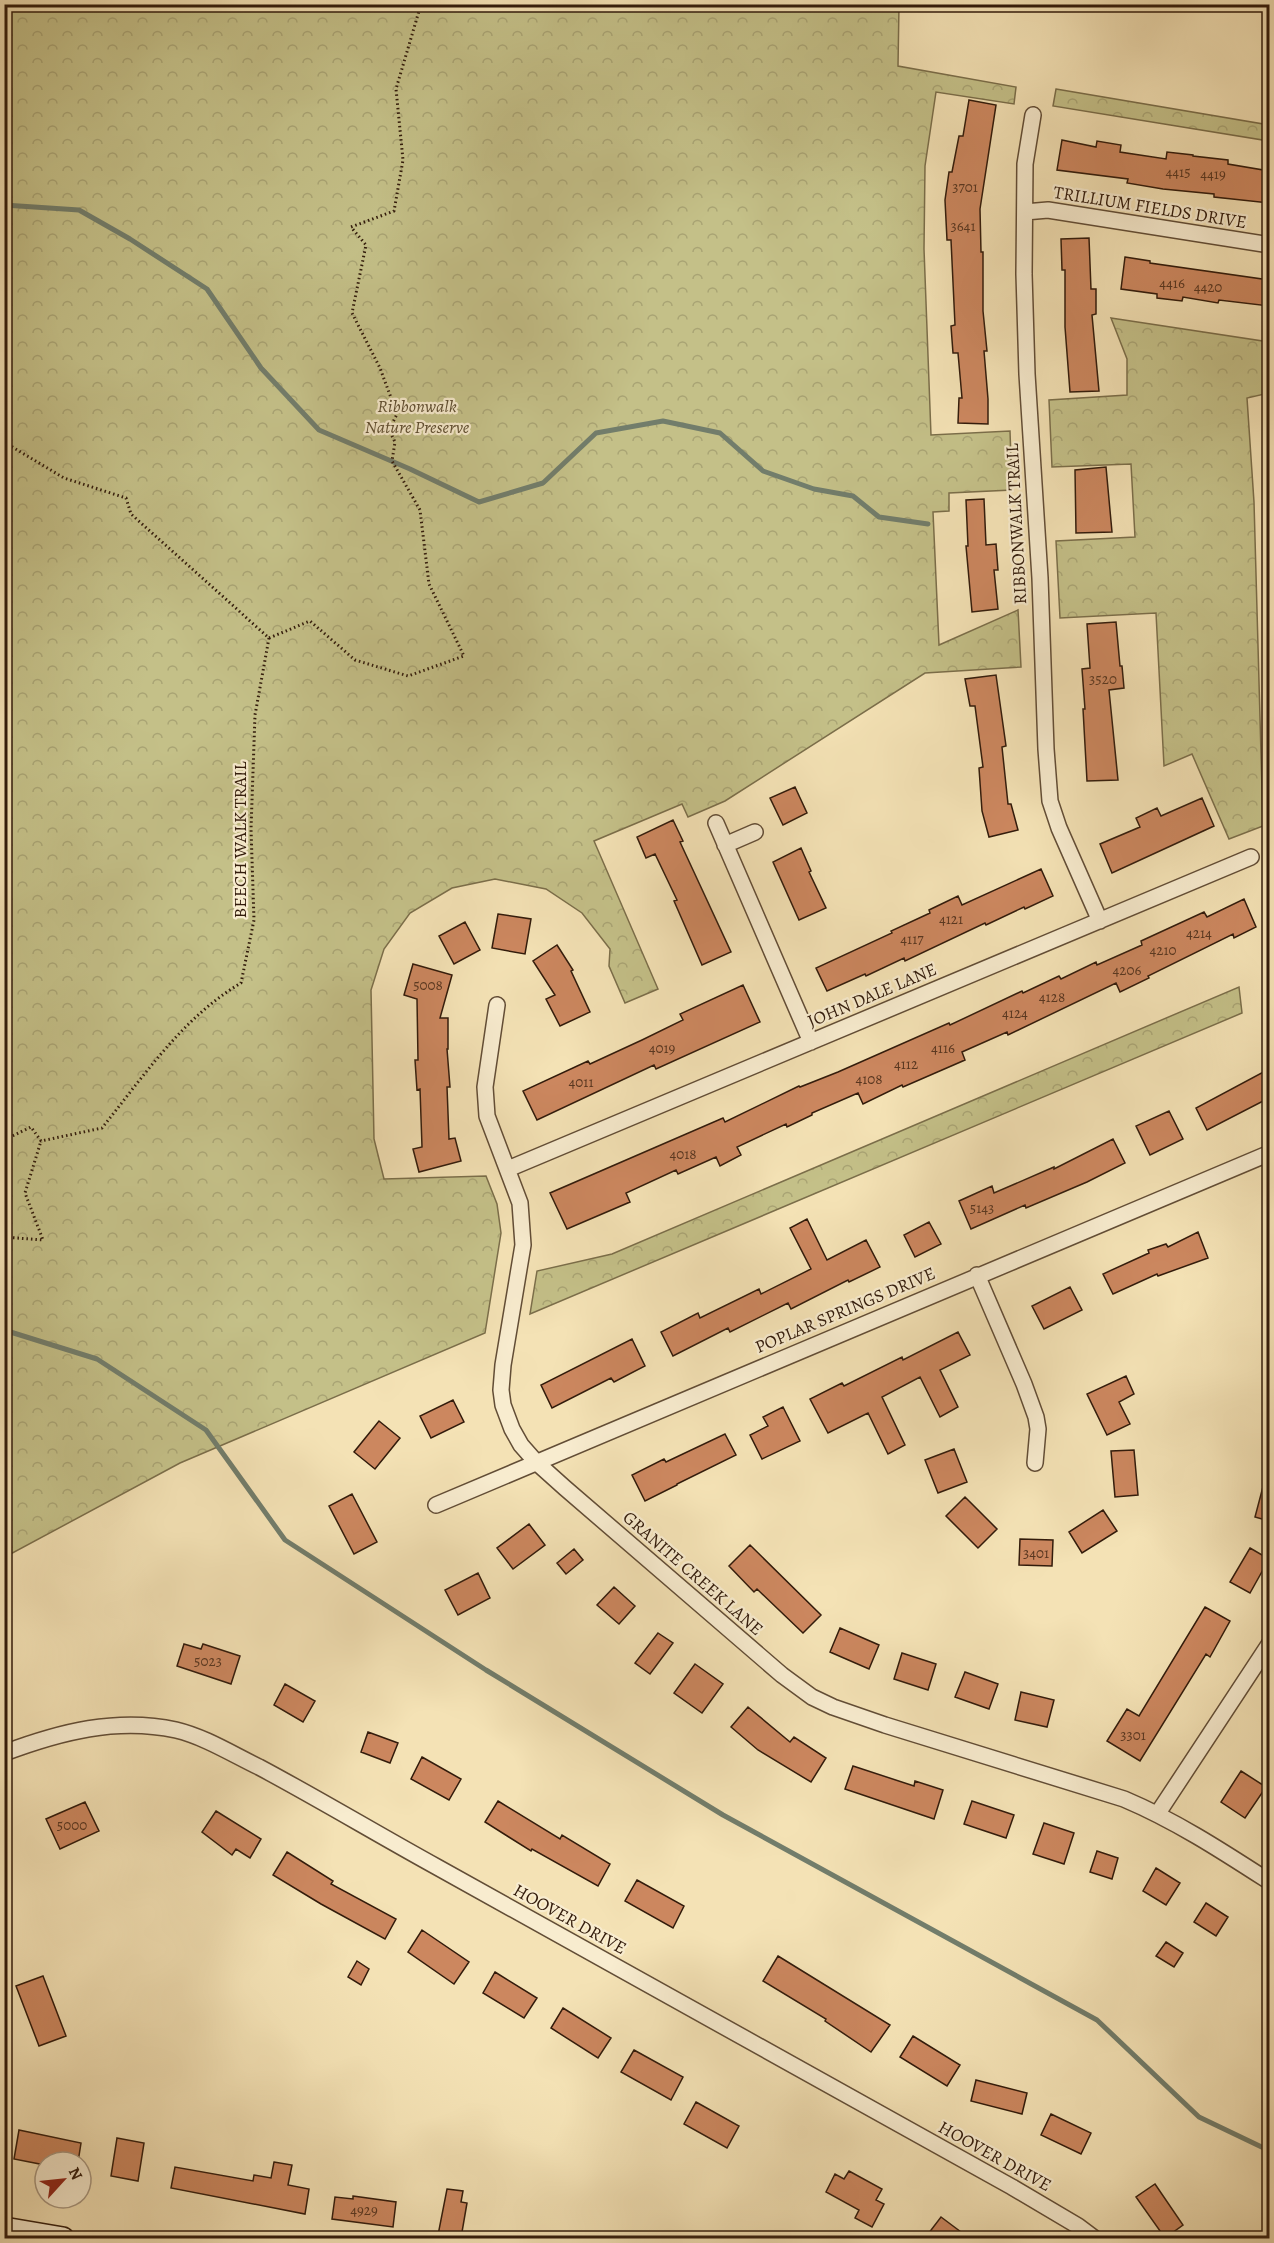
<svg xmlns="http://www.w3.org/2000/svg" width="1274" height="2243" font-family="Alegreya,serif">
  <style>
    .forest { fill: url(#forest-crowns); stroke: #7b6e4a; stroke-width: 1.5 }
    .lines { fill: none; stroke-linecap: round; stroke-linejoin: round }
    .stream { stroke: #727d6b; stroke-width: 5 }
    .building { fill: #cc875f; stroke: #321b0b; stroke-width: 1.5 }
    .street-casing { stroke: #624d36; stroke-width: 18 }
    .secondary-casing { stroke: #321b0b; stroke-width: 24 }
    .path { stroke: #321b0b; stroke-width: 3; stroke-dasharray: 1.5 3; stroke-linecap: butt }
    .street { stroke: #f8eccf; stroke-width: 15 }
    .secondary { stroke: #f8eccf; stroke-width: 21 }
    .labels { text-anchor: middle; stroke-width: 4.5; stroke-linejoin: round; paint-order: stroke }
    .number-label { font-size: 15px; fill: #583620 }
    .street-label { font-size: 18px; fill: #321b0b; stroke: #f8eccf }
    .park-label { font-size: 18px; font-style: italic; fill: #5e4d30; stroke: #f8eccf }
  </style>
  <defs>
    <pattern id="forest-crowns" width="20" height="18" patternUnits="userSpaceOnUse" patternTransform="scale(1.5)"><rect width="20" height="18" fill="#c4c088"/><path d="M2 6a3 3 0 1 1 6 0M12 15a3 3 0 1 1 6 0" fill="none" stroke="#a9a474"/></pattern>
  </defs>
  <rect width="100%" height="100%" fill="#f4e2b5"/>
  <filter id="stains"><feTurbulence type="fractalNoise" baseFrequency=".00333" numOctaves="4"/><feColorMatrix values="0 0 0 0 .2 0 0 0 0 .09 0 0 0 0 .02 0 0 0 .5 -.17"/></filter>
  <radialGradient id="worn" r=".72"><stop offset=".6" stop-color="#630" stop-opacity="0"/><stop offset="1" stop-color="#630" stop-opacity=".3"/></radialGradient>
  <!-- forest -->
  <path class="forest" d="M5 4 899 5 898 66 1016 87 1014 104 936 92 925 166 924 249 931 435 1010 431 1012 490 949 493V511L933 512 939 645 1018 610 1021 667 925 673 725 801 688 817 682 804 594 841 658 989 625 1003 609 966 610 949 582 913 546 889 495 879 452 888 410 913 384 949 371 990 374 1139 384 1179 486 1176 497 1204 501 1233 485 1333 180 1463 5 1557Z
    M1056 89 1269 125V141L1053 106Z
    M1111 318 1269 342V393L1247 398 1254 502 1263 826 1229 839 1192 754 1164 766 1156 613 1060 618 1056 541 1135 537 1131 464 1052 467 1049 400 1127 395V359Z
    M1239 987 1242 1013 530 1314 537 1271 612 1254Z"/>
  <g class="lines">
    <!-- stream -->
    <path class="stream" d="M4 205 79 210 130 239 207 289 261 368 319 430 410 469 479 502 543 483 596 433 663 421 720 433 763 471 814 489 853 496 879 517 928 524
      M4 1330 97 1359 206 1430 285 1540 486 1670 723 1815 1097 2020 1199 2117 1270 2151"/>
  </g>
  <!-- building -->
  <path class="building" d="M969 100 996 105 980 209 981 252H983V311L987 351H984L988 399V424L958 423 959 398H962L958 353H953L951 326 955 325 951 240H947L945 200 949 172H952L959 136H963Z
    M1062 140 1096 147 1097 141 1121 145 1120 152 1166 159 1167 152 1193 155V156L1228 160V164L1269 171V203L1214 197V194L1163 189 1127 183 1128 179 1057 170Z
    M1089 238 1091 289H1096V314L1092 315 1099 391 1070 392 1065 327V270H1062L1061 239Z
    M1125 257 1150 261V263L1269 280V306L1219 300 1218 303 1183 297 1182 301 1157 298V294L1121 289Z
    M1106 467 1112 532 1076 533 1075 470Z
    M984 499 986 545 996 544 998 570H994L998 609 972 612 966 546H968L966 500Z
    M1116 622 1120 666H1122L1124 688 1109 690 1118 780 1087 781 1083 709H1085L1082 669 1090 668 1087 624Z
    M996 675 1006 746 1002 747 1008 804H1011L1018 830 989 837 982 811 979 768 983 767 975 706H970L965 679Z
    M795 787 807 813 783 825 770 798Z
    M1202 798 1214 826 1112 873 1100 844 1140 827 1136 818 1157 808 1161 816Z
    M673 820 683 841 680 842 731 952 702 965 674 901 677 900 655 854 646 858 637 837Z
    M801 848 811 871 809 872 826 908 799 920 773 862Z
    M1041 869 1053 896 1025 909 1024 907 986 925 985 923 905 961 904 958 866 976 865 974 827 991 816 968 892 933 891 931 930 913 929 910 958 896 962 905Z
    M1244 899 1256 927 1234 938 1233 934 1148 976 1149 978 1120 992 1116 983 1008 1035 1007 1032 962 1052 965 1060 903 1087 902 1085 863 1104 858 1093 812 1113V1115L787 1127 786 1124 737 1147 741 1155 720 1166 716 1157 678 1174 676 1170 626 1193 630 1202 567 1229 550 1193 723 1118 725 1122 799 1086 800 1087 838 1072 949 1023 950 1025 1022 991 1023 993 1059 976 1061 979 1096 962 1097 965 1142 945 1141 941 1204 912 1207 917Z
    M498 914 531 919 525 954 492 948Z
    M465 922 480 950 454 964 439 936Z
    M557 945 573 970 571 971 590 1012 560 1026 546 999 555 995 533 961Z
    M413 964 452 975 440 1018H448V1049H447L450 1087H447L449 1139 455 1138 461 1161 419 1172 413 1149 422 1147 420 1089 417 1090 415 1060H418L417 999 404 995Z
    M743 985 760 1022 656 1069 654 1065 537 1120 523 1091 588 1061 590 1064 642 1040 683 1020 680 1014Z
    M1269 1069V1098L1207 1130 1196 1108Z
    M1169 1111 1183 1139 1150 1155 1136 1126Z
    M1113 1139 1125 1163 1087 1182 1026 1208 1025 1205 971 1229 959 1201 992 1186 994 1193 1054 1167V1169Z
    M807 1219 827 1260 866 1240 880 1267 849 1282 848 1280 791 1309 788 1303 730 1332 728 1328 673 1356 661 1332 698 1313 700 1318 759 1289 761 1294 811 1269 790 1228Z
    M929 1222 941 1244 915 1257 904 1235Z
    M1198 1232 1208 1258 1158 1276 1157 1274 1113 1294 1103 1274 1149 1253 1148 1250 1166 1244 1168 1247Z
    M1070 1287 1082 1310 1044 1329 1032 1306Z
    M958 1332 970 1355 940 1370 958 1407 940 1417 920 1377 882 1397 905 1445 888 1454 868 1413 828 1433 810 1399 842 1383 844 1386 902 1357 903 1360Z
    M632 1339 645 1366 614 1382 611 1378 552 1408 541 1385Z
    M1126 1376 1134 1394 1119 1402 1130 1424 1107 1435 1087 1394Z
    M453 1400 464 1422 431 1438 420 1416Z
    M783 1407 800 1441 762 1459 750 1435 768 1426 763 1417Z
    M379 1421 400 1438 375 1469 354 1452Z
    M725 1434 736 1455 677 1484V1485L645 1501 632 1475 664 1459 666 1462Z
    M954 1449 967 1482 938 1493 925 1460Z
    M1134 1450 1138 1495 1115 1497 1111 1451Z
    M1265 1479H1269V1521L1255 1517Z
    M352 1494 377 1542 354 1554 329 1506Z
    M965 1497 997 1529 978 1548 946 1516Z
    M1103 1510 1117 1531 1082 1553 1069 1532Z
    M529 1524 545 1545 513 1569 497 1548Z
    M1020 1539 1053 1540 1052 1566 1019 1565Z
    M750 1545 821 1615 803 1633 757 1589 754 1592 729 1566Z
    M1250 1548 1269 1559 1250 1593 1230 1582Z
    M574 1549 583 1560 566 1574 557 1563Z
    M478 1573 490 1598 458 1615 445 1590Z
    M614 1587 635 1606 619 1624 597 1605Z
    M1205 1607 1230 1621 1210 1657 1206 1654 1140 1761 1107 1741 1127 1709 1139 1716Z
    M840 1628 879 1645 869 1669 830 1652Z
    M658 1633 673 1643 650 1674 635 1663Z
    M184 1644 201 1649 203 1644 240 1656 231 1684 177 1666Z
    M902 1653 936 1664 928 1690 894 1679Z
    M695 1664 723 1684 702 1713 674 1693Z
    M965 1672 998 1684 989 1709 955 1697Z
    M285 1684 315 1701 303 1722 274 1705Z
    M1021 1692 1054 1700 1047 1727 1015 1720Z
    M748 1707 790 1742 794 1737 826 1758 811 1782 758 1750 731 1727Z
    M368 1732 398 1743 390 1763 361 1752Z
    M422 1757 461 1779 449 1800 411 1779Z
    M853 1766 914 1786 915 1781 943 1790 934 1819 845 1789Z
    M1241 1771 1266 1787 1245 1818 1221 1802Z
    M498 1801 560 1839 562 1835 610 1864 598 1886 532 1849 531 1851 485 1822Z
    M972 1801 1014 1815 1006 1838 964 1824Z
    M85 1802 99 1831 60 1849 46 1819Z
    M216 1811 261 1839 250 1858 236 1849 232 1855 202 1832Z
    M1044 1823 1074 1833 1064 1864 1033 1854Z
    M1097 1851 1118 1858 1112 1879 1090 1872Z
    M287 1852 333 1881 331 1884 396 1919 385 1939 321 1904 273 1875Z
    M1156 1868 1180 1883 1166 1905 1143 1891Z
    M637 1880 684 1906 673 1928 625 1901Z
    M1206 1903 1228 1917 1216 1936 1194 1922Z
    M422 1930 469 1962 454 1984 408 1952Z
    M1166 1942 1183 1953 1174 1967 1156 1956Z
    M778 1956 890 2025 871 2052 825 2021 826 2019 763 1981Z
    M357 1961 369 1969 361 1985 348 1977Z
    M495 1972 537 1998 524 2018 483 1993Z
    M43 1976 66 2036 39 2046 16 1986Z
    M563 2008 611 2038 598 2058 551 2028Z
    M913 2036 960 2065 947 2086 900 2057Z
    M634 2050 683 2077 671 2100 621 2072Z
    M976 2080 1027 2093 1022 2114 971 2101Z
    M696 2102 739 2126 727 2148 684 2124Z
    M1051 2114 1091 2133 1081 2154 1041 2135Z
    M19 2130 81 2143 78 2162H45V2165L14 2159Z
    M117 2138 144 2143 138 2181 111 2176Z
    M274 2162 292 2165 288 2185 309 2189 305 2214 171 2188 175 2167 253 2181 254 2175 271 2178Z
    M849 2171 882 2189 876 2200 884 2204 872 2227 855 2218 859 2210 826 2192 835 2174 844 2179Z
    M1155 2184 1183 2225 1165 2238 1136 2197Z
    M447 2189 463 2191 461 2202 467 2203 461 2238 438 2235Z
    M353 2196 396 2202 393 2227 332 2219 335 2197 353 2199Z
    M941 2217 969 2238H925Z"/>
  <g class="lines">
    <!-- street casing -->
    <g class="street-casing">
      <path id="street" d="M1033 115 1025 164 1024 274 1027 374 1040 578 1046 749 1050 801 1059 828 1100 921
        M1025 212 1048 210 1270 245
        M716 823 811 1042
        M725 845 755 832
        M497 1005 485 1087 487 1116 520 1203 523 1245 503 1365 501 1390 503 1405 512 1429 521 1445 536 1462 565 1488 782 1675 812 1697 833 1707 885 1725 1124 1799C1176 1821 1222 1851 1270 1882
        M508 1169 1251 857
        M977 1275 1024 1384 1036 1417 1038 1429 1035 1463
        M436 1505 1270 1153
        M4 1753C60 1732 117 1717 176 1730 205 1737 232 1754 259 1767 319 1799 377 1834 437 1867 628 1974 820 2080 1012 2187L1078 2226 1094 2238
        M1158 1813 1270 1643"/>
    </g>
    <!-- secondary casing -->
    <g class="secondary-casing">
      <path id="secondary" d="M4 2228 63 2238"/>
    </g>
    <!-- path -->
    <path class="path" d="M4 442 64 478 126 498 131 514 269 638 255 715 251 829 254 920 241 983C183 1017 143 1077 102 1128L41 1141 31 1127 4 1140
      M269 638 310 621 355 660 408 676 464 656 429 584 420 510 392 461 395 442 389 430 397 414 380 368 352 313 366 245 351 227 394 211 403 160 396 89 419 11 416 4
      M4 1237 43 1240 25 1193 41 1141"/>
    <!-- street -->
    <use href="#street" class="street"/>
    <!-- secondary -->
    <use href="#secondary" class="secondary"/>
  </g>
  <g class="labels">
    <!-- number labels -->
    <g class="number-label">
      <text x="1178" y="177">4415</text>
      <text x="1213" y="179">4419</text>
      <text x="965" y="192">3701</text>
      <text x="963" y="231">3641</text>
      <text x="1172" y="288">4416</text>
      <text x="1208" y="292">4420</text>
      <text x="1103" y="684">3520</text>
      <text x="951" y="924">4121</text>
      <text x="1199" y="938">4214</text>
      <text x="912" y="944">4117</text>
      <text x="1163" y="955">4210</text>
      <text x="1127" y="975">4206</text>
      <text x="428" y="990">5008</text>
      <text x="1052" y="1002">4128</text>
      <text x="1015" y="1018">4124</text>
      <text x="662" y="1053">4019</text>
      <text x="943" y="1053">4116</text>
      <text x="906" y="1069">4112</text>
      <text x="869" y="1084">4108</text>
      <text x="581" y="1087">4011</text>
      <text x="683" y="1159">4018</text>
      <text x="982" y="1213">5143</text>
      <text x="1036" y="1558">3401</text>
      <text x="208" y="1666">5023</text>
      <text x="1133" y="1740">3301</text>
      <text x="72" y="1830">5000</text>
      <text x="364" y="2215">4929</text>
    </g>
    <!-- street labels -->
    <g class="street-label">
      <text transform="translate(1150 207) rotate(9)" y="6">TRILLIUM FIELDS DRIVE</text>
      <text transform="translate(1016 524) rotate(-93)" y="6">RIBBONWALK TRAIL</text>
      <text transform="translate(240 840) rotate(-90)" y="6">BEECH WALK TRAIL</text>
      <text transform="translate(872 995) rotate(-23)" y="6">JOHN DALE LANE</text>
      <text transform="translate(845 1310) rotate(-23)" y="6">POPLAR SPRINGS DRIVE</text>
      <text transform="translate(693 1573) rotate(41)" y="6">GRANITE CREEK LANE</text>
      <text transform="translate(570 1919) rotate(29)" y="6">HOOVER DRIVE</text>
      <text transform="translate(995 2156) rotate(29)" y="6">HOOVER DRIVE</text>
    </g>
    <!-- park labels -->
    <g class="park-label">
      <text x="417" y="412">Ribbonwalk<tspan x="417" dy="21">Nature Preserve</tspan></text>
    </g>
  </g>
  <!-- margin -->
  <rect width="1274" height="2243" fill="none" stroke="#f4e2b5" stroke-width="24"/>
  <rect x="6" y="6" width="1262" height="2231" fill="none" stroke="#321b0b" stroke-width="3"/>
  <rect x="12" y="12" width="1250" height="2219" fill="none" stroke="#321b0b" stroke-width="1.5"/>
  <!-- north arrow -->
  <g transform="translate(63 2180) rotate(63)"><circle r="28" fill="#f8eccf" stroke="#a99881" stroke-width="1.5"/>
  <path d="M0-4.5L10 22L0 15L-10 22Z" fill="#8f2418"/>
  <text y="-9" font-size="16" font-weight="bold" text-anchor="middle" fill="#321b0b">N</text>
  </g>
  <rect width="100%" height="100%" filter="url(#stains)"/>
  <rect width="100%" height="100%" fill="url(#worn)"/>
</svg>
